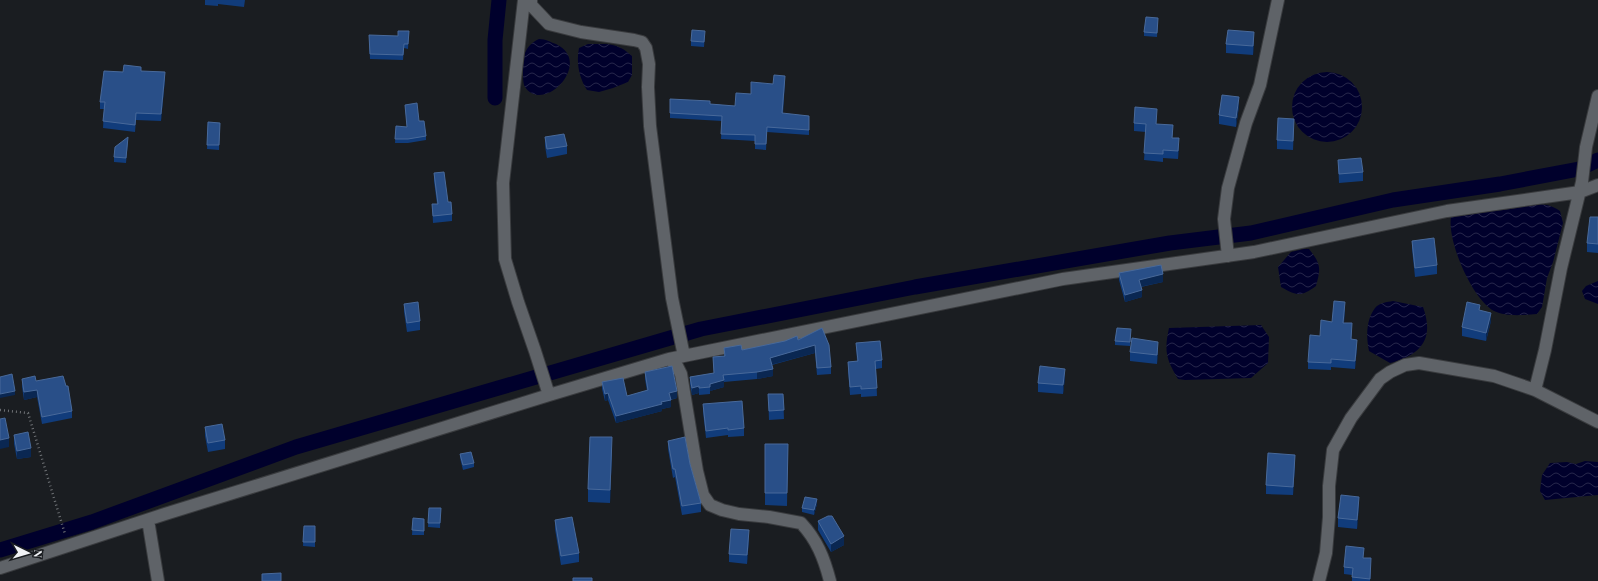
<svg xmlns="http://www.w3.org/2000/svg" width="1598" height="581" font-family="'Playfair Display',serif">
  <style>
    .water { fill: url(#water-waves) }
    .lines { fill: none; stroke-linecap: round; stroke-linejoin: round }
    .canal { stroke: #00002c; stroke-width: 15 }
    .minor-casing { stroke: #393b3e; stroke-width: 14 }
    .path { stroke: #6e7175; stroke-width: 2.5; stroke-dasharray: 1 3; stroke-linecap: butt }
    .minor { stroke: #5f6368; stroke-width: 12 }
    .wall { fill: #113c7b }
    .shaded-wall { fill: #0a2752 }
    .building { fill: #294f88; stroke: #48699a }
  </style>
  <defs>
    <pattern id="water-waves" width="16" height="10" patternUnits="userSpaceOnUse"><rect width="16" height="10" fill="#00002c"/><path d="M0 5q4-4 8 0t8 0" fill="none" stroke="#26264b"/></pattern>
  </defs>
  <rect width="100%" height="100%" fill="#1a1d21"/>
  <!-- water -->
  <path class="water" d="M539 39C546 39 550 42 556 44 594 62 544 115 525 87 523 84 523 76 523 72 523 57 524 46 539 39Z
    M588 44C608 44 617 42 632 56V75L628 82 613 88 599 92 587 90C579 78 576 62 579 48Z
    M1292 107a35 35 0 1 1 70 0a35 35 0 1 1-70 0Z
    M1534 204C1544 204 1552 205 1560 211L1563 223 1553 262 1547 278 1542 307 1537 314C1524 315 1506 317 1494 311 1472 299 1447 241 1451 217 1463 208 1488 212 1503 210 1514 209 1524 206 1534 204Z
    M1304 249H1309C1321 264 1321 268 1316 286 1301 297 1297 296 1281 287L1278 267 1291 252Z
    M1598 281V304L1585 299 1582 291 1586 286Z
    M1393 301 1423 307C1435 340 1420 355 1390 363L1369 351C1366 337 1366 320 1375 308 1379 303 1387 302 1393 301Z
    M1261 325 1269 337 1268 363 1251 378 1185 380 1178 379C1166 359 1164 351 1169 328Z
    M1585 461 1598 462V495L1545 500 1540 491 1542 475 1550 463 1567 462 1576 464Z"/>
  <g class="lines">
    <!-- canal -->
    <path class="canal" d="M495 98V40L499 0
      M0 550 92 522 296 447 701 329 915 287 1170 243 1251 233 1393 200 1500 184 1579 169 1598 160"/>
    <!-- minor casing -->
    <g class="minor-casing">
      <path id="minor" d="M524 0 503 183 505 259 518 302 535 351 549 395
        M531 0V5L549 24 581 32 634 40 642 42 646 48 649 64 648 87 650 126 672 298 684 356
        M1228 256 1224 219 1228 188 1246 123 1260 85 1278 0
        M669 359 1063 279 1254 252 1447 211 1580 192 1598 185
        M1535 390 1545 350 1561 268 1582 182 1586 147 1598 96
        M148 520 158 581
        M0 568 165 514 549 395 669 359 676 364 681 374 697 471 703 495 710 505 722 510 739 514 769 517 801 523C817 540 824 558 830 581
        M1319 581 1326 553 1329 517V486L1333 450 1351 418 1380 379 1390 372 1405 365 1419 363 1494 376 1535 390 1598 422"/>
    </g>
    <!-- path -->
    <path class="path" d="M0 410 28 413 65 534"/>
    <!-- minor -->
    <use href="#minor" class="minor"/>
  </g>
  <!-- wall -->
  <path class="wall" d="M205 0H245L244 7 218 4V6L205 5Z
    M1158 22 1157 37 1144 36V32Z
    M409 31 408 49 404 48 403 60 370 59 369 40 398 36Z
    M705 35 704 47 691 46V41Z
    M1254 41 1253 55 1226 53V44Z
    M141 71 165 79 161 121 136 120 135 132 103 128 104 109H100V102L123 72Z
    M785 81 783 114 809 116V135L767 132 766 150 755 149V141L721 139 722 121 670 118V99L710 104 735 106 751 94 773 84Z
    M405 105 419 121 426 136V140L408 143H395L396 126 407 127Z
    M1239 106 1236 127 1219 124V115Z
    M1157 116 1156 124 1173 133 1172 138 1179 146 1178 159 1163 158V162L1144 160 1146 132 1134 131V123Z
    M208 122 220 123 219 150 207 149Z
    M1294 128 1293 150 1277 149V140Z
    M545 137 567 146V154L547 158 545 146Z
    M128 141 126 163 114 162V157Z
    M1338 160 1363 172V181L1339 183Z
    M434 173 448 202 452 214V221L433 223 432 204H437L434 181Z
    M1598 217V253L1587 252V243Z
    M1412 241 1437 265V274L1415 277 1412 249Z
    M1119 273 1163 282 1141 287 1142 297 1125 302 1119 280Z
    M404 304 420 321V330L407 332 404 312Z
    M1345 309 1344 323 1352 331 1351 339 1357 347 1355 369 1331 367V370L1308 369V362L1332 322Z
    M1480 311 1491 321 1486 341 1462 336V327Z
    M822 328 831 367V374L817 375 815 353 772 365 773 376 757 379 724 382V387L710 391V394L699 395V393L692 395 690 384V377L714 374 713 357 724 356V348L742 350 798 340Z
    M1131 333 1130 346 1115 345V341Z
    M856 343 882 360V368L876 369 877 396 861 397V394L850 395 848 370V362L857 361Z
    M1158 350 1157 364 1130 361V352Z
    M645 372 677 398 671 400V407L662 409V411L616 423 608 400 605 401 602 389V382L627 396 647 391 645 379Z
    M1065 378 1063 394 1038 392V383Z
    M22 379 66 386 72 411V418L42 424 37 397 24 400 22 387Z
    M768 394H783L784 419 769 420Z
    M703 404 744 428V436L728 437V435L706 438 703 412Z
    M205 427 225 440V449L208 452 205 436Z
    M14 435 31 457 17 459 14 444Z
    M668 441 690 464 701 503V512L682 515 675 477 673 478 668 449Z
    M765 444H788L787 506 765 505Z
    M612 450 610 503 588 502V489Z
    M460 454 474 463V467L463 470 460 458Z
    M1295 464 1293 495 1266 494V485Z
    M817 504 814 515 802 512V508Z
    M1359 505 1357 529 1338 527V518Z
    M429 508H441L440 528 428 527Z
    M413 518 424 519V535H412Z
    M555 520 579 553V562L561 565 555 529Z
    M818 521 844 545 831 552 818 530Z
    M304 526H315V547L303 546Z
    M749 539 747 564 729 562V554Z
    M1364 558 1371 565 1370 581H1352V575L1344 574V567Z"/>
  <!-- shaded-wall -->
  <path class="shaded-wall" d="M1254 32V41L1253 55V46Z
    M165 72V79L161 121V114Z
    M1239 97V106L1236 127V118Z
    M1179 138V146L1178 159V151Z
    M1163 274V282L1139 287V280Z
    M1142 290V297L1125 302V295Z
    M1345 302V309L1343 330V323Z
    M1491 313V321L1486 341V333Z
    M1357 340V347L1355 369V361Z
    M1158 342V350L1157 364V355Z
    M815 345V353L770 365V358Z
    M773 369V376L757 379V372Z
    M1065 369V378L1063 394V385Z
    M724 380V387L710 391V384Z
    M699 386V393L692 395V388Z
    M37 390V397L24 400V392Z
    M15 391V395L0 398V394Z
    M677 391V398L669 400V393Z
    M608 393V400L605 401V394Z
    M671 400V407L662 409V411L616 423V416L661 402Z
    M612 437V450L610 503V490Z
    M9 438V447L0 449V440Z
    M31 448V457L17 459V451Z
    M1295 455V464L1293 495V487Z
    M1359 497V505L1357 529V520Z
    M817 499V504L814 515V510Z
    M749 530V539L747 564V555Z
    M844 536V545L831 552V544Z"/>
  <!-- building -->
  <path class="building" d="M1146 17 1158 18 1157 33 1144 32Z
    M692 30 705 31 704 42 691 41Z
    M1228 30 1254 32 1253 46 1226 44Z
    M398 31H409L408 44H404L403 55 370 54 369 35 398 36Z
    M124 65 141 67V71L165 72 161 114 136 113 135 125 103 121 105 102H100L104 71 123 72Z
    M774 75 785 76 782 113 809 116V130L767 127 766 144H755V135L721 134 722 116 670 113V99L710 101V104L735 106 736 93 751 94V82L773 84Z
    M1222 95 1239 97 1236 118 1219 115Z
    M417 103 419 121H424L426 136 408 139H395L396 126 407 127 405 105Z
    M1135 107 1157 109 1156 124 1173 125 1172 138H1179L1178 151 1163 150V154L1144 153 1146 124 1134 123Z
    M1278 118 1294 119 1293 141 1277 140Z
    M208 122 220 123 219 145H207Z
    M564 134 567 146 547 149 545 137Z
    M128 137 126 158 114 157 115 147Z
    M1361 158 1363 172 1339 174 1338 160Z
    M444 172 448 202H451L452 214 433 216 432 204H438L434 173Z
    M1590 217H1598V244L1587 243Z
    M1434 238 1437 265 1415 268 1412 241Z
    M1161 265 1163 274 1139 280 1142 290 1125 295 1119 273Z
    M1334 301 1345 302 1343 323H1352L1351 339 1357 340 1355 361 1331 359V363L1308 362 1310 335 1320 336 1321 320 1332 322Z
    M418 302 420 321 407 323 404 304Z
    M1467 302 1480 305 1479 310 1491 313 1486 333 1462 327Z
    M822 328 829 345 831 367 817 368 815 345 770 358 773 369 757 372 723 375 724 380 710 384V387L699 388V386L692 388 690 377 714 373 713 357 725 356 724 348 741 345 742 350 785 341 797 336 798 340Z
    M1117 328 1131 329 1130 342 1115 341Z
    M1132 338 1158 342 1157 355 1130 352Z
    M880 341 882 360 875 361 877 388 861 389V386L850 387 848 362 858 361 856 343Z
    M672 366 677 391 669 393 671 400 661 402 662 404 616 416 608 393 605 394 602 382 623 378 627 396 648 390 645 372Z
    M1040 366 1065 369 1063 385 1038 383Z
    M12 374 15 391 0 394V377Z
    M35 376 36 381 63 376 66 386H68L72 411 42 417 37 390 24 392 22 379Z
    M768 394H783L784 410 769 411Z
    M742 401 744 428 728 430V428L706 431 703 404Z
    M5 418 9 438 0 440V419Z
    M222 424 225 440 208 443 205 427Z
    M28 432 31 448 17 451 14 435Z
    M590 437H612L610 490 588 489Z
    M685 437 690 464 701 503 682 506 675 469H673L668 441Z
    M765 444H788L787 493H765Z
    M471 452 474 463 463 465 460 454Z
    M1268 453 1295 455 1293 487 1266 485Z
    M1341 495 1359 497 1357 520 1338 518Z
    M805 497 817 499 814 510 802 508Z
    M429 508H441L440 523H428Z
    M828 516H832L844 536 831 544 818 521Z
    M572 517 579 553 561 556 555 520Z
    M413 518 424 519V531L412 530Z
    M304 526H315V542H303Z
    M731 529 749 530 747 555 729 554Z
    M1346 546 1364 548 1363 558H1371L1370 579 1352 577 1353 568 1344 567Z
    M281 573V581H262V574Z
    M573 578H592V581H573Z"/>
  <!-- north arrow -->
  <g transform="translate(28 553) rotate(95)" stroke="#1a1d21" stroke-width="3" paint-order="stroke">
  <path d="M0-3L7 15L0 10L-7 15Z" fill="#f1f3f6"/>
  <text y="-6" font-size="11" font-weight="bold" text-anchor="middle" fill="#f1f3f6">N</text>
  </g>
</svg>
